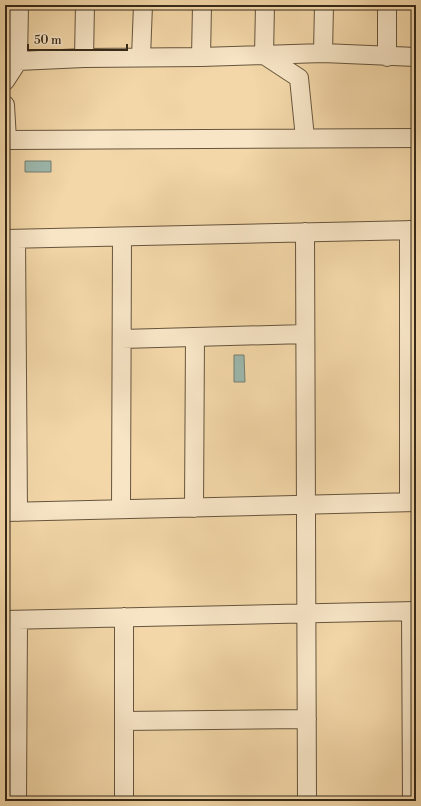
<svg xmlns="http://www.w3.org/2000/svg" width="421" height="806" font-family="'Libre Bodoni',serif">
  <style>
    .water { fill: #9cb8ad; stroke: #747f72 }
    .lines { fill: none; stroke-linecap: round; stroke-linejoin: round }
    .minor-casing { stroke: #66553d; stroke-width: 20 }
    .minor { stroke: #f7e5c6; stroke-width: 18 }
  </style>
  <rect width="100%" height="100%" fill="#f3d7a8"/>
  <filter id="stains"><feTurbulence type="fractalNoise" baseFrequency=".005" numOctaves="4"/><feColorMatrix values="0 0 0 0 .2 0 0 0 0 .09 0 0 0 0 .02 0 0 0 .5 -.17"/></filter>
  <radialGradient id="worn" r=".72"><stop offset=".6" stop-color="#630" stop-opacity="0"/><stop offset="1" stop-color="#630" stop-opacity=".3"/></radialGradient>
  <!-- water -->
  <path class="water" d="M25 161H51V172H25Z
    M234 355H244L245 382H234Z"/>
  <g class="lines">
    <!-- minor casing -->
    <g class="minor-casing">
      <path id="minor" d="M265 5 264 55 299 78 305 138
        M387 5V57
        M323 53 324 5
        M141 57 143 5
        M201 57 202 5
        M84 58 85 5
        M18 61 84 58 201 57 323 53 416 57
        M5 81 18 61 19 5
        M5 105 7 140H5
        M7 140 416 138
        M409 230V502
        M305 232 307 801
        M5 239 416 230
        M16 239 18 512
        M122 339 305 334
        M194 508 195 337
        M121 509 122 237
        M5 512 416 502
        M411 611 412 801
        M124 617V801
        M5 620 416 611
        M124 721 307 719
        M17 801 18 620"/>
    </g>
    <!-- minor -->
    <use href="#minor" class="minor"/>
  </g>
  <!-- margin -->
  <rect width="421" height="806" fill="none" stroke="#f3d7a8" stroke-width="20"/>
  <rect x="6" y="6" width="409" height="794" fill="none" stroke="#372a19" stroke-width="2"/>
  <rect x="10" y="10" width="401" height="786" fill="none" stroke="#372a19"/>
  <!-- scale -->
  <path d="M28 44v6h99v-6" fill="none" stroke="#372a19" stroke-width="2"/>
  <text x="34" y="44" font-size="12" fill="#372a19" stroke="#f7e5c6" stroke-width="3" paint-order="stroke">50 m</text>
  <rect width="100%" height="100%" filter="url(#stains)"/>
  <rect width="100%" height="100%" fill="url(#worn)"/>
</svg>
